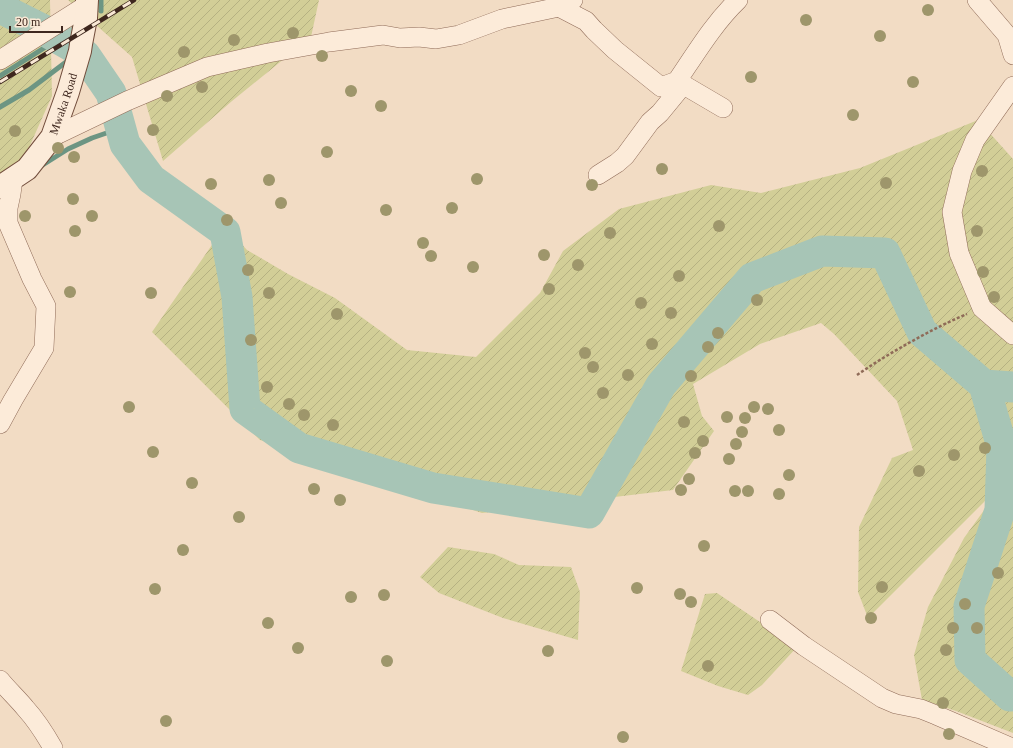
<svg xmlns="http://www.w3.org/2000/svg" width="1013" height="748" font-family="'Times New Roman',serif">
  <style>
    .garden { fill: url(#garden-furrows) }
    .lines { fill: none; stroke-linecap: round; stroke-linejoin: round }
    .stream { stroke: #6c9583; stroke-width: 5 }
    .river { stroke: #a7c5b6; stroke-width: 31 }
    .street-casing { stroke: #8f6b58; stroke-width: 20 }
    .secondary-casing { stroke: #714c3b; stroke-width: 24 }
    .path { stroke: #8f6b58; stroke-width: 2.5; stroke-dasharray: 3 2; stroke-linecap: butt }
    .street { stroke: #fcebd9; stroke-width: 19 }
    .secondary { stroke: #fcebd9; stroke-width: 22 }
    .rail-casing { stroke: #3e271e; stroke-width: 4.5 }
    .rail { stroke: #f9e8d5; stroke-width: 3; stroke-dasharray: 9; stroke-linecap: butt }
    .tree { fill: #9e966b }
    .labels { text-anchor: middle; stroke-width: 4; stroke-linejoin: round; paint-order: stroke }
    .street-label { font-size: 12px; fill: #3e271e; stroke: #f9e8d5 }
  </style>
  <defs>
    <pattern id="garden-furrows" width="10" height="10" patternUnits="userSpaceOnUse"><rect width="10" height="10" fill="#d2ce97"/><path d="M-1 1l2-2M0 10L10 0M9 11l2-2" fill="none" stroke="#b5b182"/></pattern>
  </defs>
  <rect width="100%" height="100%" fill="#f2dcc4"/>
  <!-- garden -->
  <path class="garden" d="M0 0H50L52 96 27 152 0 210Z
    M68 0H319L311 37 232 101 163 161 132 57Z
    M978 120 1013 159V463L984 502 868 618 858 592 859 527 892 458 913 450 897 401 834 334 821 323 760 344 693 384 702 416 714 431 673 490 482 513 260 440 152 332 225 226 247 250 288 274 335 298 407 350 476 357 540 293 563 251 619 209 711 185 761 193 860 168Z
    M1013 470V733L956 711 922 700 914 655 928 607 964 538Z
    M448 547 494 554 519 565 571 567 580 592 578 640 503 618 439 593 420 577Z
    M717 593 797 647 762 685 748 695 718 686 681 671 705 594Z"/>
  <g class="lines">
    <!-- stream -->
    <path class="stream" d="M101 11V0
      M0 76 74 29V23
      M0 107 29 90 70 59
      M41 166 68 149 92 138 121 128"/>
    <!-- river -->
    <path class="river" d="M0 8 40 28 80 51 85 55 111 93 125 144 151 179 225 232 237 297 245 409 299 448 433 488 589 513 661 385 752 278 822 251 885 253 922 332 984 385 1002 447 1000 510 969 606 970 660 1010 696
      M984 385 1013 387"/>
    <!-- street casing -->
    <g class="street-casing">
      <path id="street" d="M977 0 1007 35 1013 55
        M559 7 586 21 594 30 615 50 661 87 677 81 723 108
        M0 60 87 5
        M677 81C696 53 714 23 738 0
        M1013 86 975 140 962 171 952 212 959 253 982 308 1013 335
        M52 137 127 101 207 67 268 53 329 42 383 35 400 38 419 37 436 39 459 35 502 19 559 7 573 0
        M598 175 617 163 625 156 650 122 660 113 683 85
        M0 424 13 400 44 348 46 306 32 279 8 223V208L11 194 13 179
        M770 620 804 646 882 698 896 704 921 709 936 715 1010 747
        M0 680C8 690 18 699 26 709 37 721 45 734 53 748"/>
    </g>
    <!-- secondary casing -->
    <g class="secondary-casing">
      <g id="secondary">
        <path id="s1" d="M0 187 27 169 52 137 68 92 80 51 81 44 86 18 87 0"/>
      </g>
    </g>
    <!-- path -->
    <path class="path" d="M857 375C880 359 903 346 927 333 940 326 953 320 967 314"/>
    <!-- street -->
    <use href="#street" class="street"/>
    <!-- secondary -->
    <use href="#secondary" class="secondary"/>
    <!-- rail casing -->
    <g class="rail-casing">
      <path id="rail" d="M0 82 134 0"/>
    </g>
    <!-- rail -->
    <use href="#rail" class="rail"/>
  </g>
  <!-- trees -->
  <g class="tree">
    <circle cx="928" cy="10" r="6"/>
    <circle cx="806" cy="20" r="6"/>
    <circle cx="293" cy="33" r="6"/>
    <circle cx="880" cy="36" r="6"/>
    <circle cx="234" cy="40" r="6"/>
    <circle cx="184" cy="52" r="6"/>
    <circle cx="322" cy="56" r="6"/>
    <circle cx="751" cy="77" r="6"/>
    <circle cx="913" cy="82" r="6"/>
    <circle cx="202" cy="87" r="6"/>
    <circle cx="351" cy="91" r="6"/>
    <circle cx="167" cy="96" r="6"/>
    <circle cx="381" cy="106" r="6"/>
    <circle cx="853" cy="115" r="6"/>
    <circle cx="153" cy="130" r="6"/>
    <circle cx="15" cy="131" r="6"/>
    <circle cx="58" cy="148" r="6"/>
    <circle cx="327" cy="152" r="6"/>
    <circle cx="74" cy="157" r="6"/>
    <circle cx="662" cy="169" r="6"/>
    <circle cx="982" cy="171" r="6"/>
    <circle cx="477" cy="179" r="6"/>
    <circle cx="269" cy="180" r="6"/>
    <circle cx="886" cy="183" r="6"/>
    <circle cx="211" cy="184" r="6"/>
    <circle cx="592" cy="185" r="6"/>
    <circle cx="73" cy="199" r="6"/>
    <circle cx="281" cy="203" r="6"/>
    <circle cx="452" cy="208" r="6"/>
    <circle cx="386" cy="210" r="6"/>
    <circle cx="25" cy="216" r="6"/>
    <circle cx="92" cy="216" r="6"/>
    <circle cx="227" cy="220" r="6"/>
    <circle cx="719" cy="226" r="6"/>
    <circle cx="75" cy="231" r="6"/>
    <circle cx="977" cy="231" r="6"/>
    <circle cx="610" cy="233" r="6"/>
    <circle cx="423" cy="243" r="6"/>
    <circle cx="544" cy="255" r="6"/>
    <circle cx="431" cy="256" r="6"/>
    <circle cx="578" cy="265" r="6"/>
    <circle cx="473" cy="267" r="6"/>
    <circle cx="248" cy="270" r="6"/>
    <circle cx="983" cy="272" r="6"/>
    <circle cx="679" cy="276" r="6"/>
    <circle cx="549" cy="289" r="6"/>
    <circle cx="70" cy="292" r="6"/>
    <circle cx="151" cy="293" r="6"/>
    <circle cx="269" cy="293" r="6"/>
    <circle cx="994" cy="297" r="6"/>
    <circle cx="757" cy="300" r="6"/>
    <circle cx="641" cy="303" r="6"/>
    <circle cx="671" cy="313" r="6"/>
    <circle cx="337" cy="314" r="6"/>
    <circle cx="718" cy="333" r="6"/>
    <circle cx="251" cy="340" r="6"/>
    <circle cx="652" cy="344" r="6"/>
    <circle cx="708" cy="347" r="6"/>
    <circle cx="585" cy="353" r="6"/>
    <circle cx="593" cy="367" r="6"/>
    <circle cx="628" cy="375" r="6"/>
    <circle cx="691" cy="376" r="6"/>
    <circle cx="267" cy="387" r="6"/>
    <circle cx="603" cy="393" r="6"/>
    <circle cx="289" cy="404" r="6"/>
    <circle cx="129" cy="407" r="6"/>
    <circle cx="754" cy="407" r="6"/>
    <circle cx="768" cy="409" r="6"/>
    <circle cx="304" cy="415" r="6"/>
    <circle cx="727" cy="417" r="6"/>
    <circle cx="745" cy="418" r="6"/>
    <circle cx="684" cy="422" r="6"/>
    <circle cx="333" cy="425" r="6"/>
    <circle cx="779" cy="430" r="6"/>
    <circle cx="742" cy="432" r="6"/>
    <circle cx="703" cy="441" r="6"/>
    <circle cx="736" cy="444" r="6"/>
    <circle cx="985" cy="448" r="6"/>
    <circle cx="153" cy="452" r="6"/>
    <circle cx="695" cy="453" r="6"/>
    <circle cx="954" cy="455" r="6"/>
    <circle cx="729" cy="459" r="6"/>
    <circle cx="919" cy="471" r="6"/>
    <circle cx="789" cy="475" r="6"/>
    <circle cx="689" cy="479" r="6"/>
    <circle cx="192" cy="483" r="6"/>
    <circle cx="314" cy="489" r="6"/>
    <circle cx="681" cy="490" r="6"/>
    <circle cx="735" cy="491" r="6"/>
    <circle cx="748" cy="491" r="6"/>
    <circle cx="779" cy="494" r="6"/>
    <circle cx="340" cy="500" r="6"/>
    <circle cx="239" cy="517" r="6"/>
    <circle cx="704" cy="546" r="6"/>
    <circle cx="183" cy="550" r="6"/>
    <circle cx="998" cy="573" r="6"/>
    <circle cx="882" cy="587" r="6"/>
    <circle cx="637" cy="588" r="6"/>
    <circle cx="155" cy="589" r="6"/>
    <circle cx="680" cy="594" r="6"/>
    <circle cx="384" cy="595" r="6"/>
    <circle cx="351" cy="597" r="6"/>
    <circle cx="691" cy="602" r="6"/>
    <circle cx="965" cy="604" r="6"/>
    <circle cx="871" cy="618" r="6"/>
    <circle cx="268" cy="623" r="6"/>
    <circle cx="953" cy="628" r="6"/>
    <circle cx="977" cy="628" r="6"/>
    <circle cx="298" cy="648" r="6"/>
    <circle cx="946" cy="650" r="6"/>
    <circle cx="548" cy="651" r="6"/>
    <circle cx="387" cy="661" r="6"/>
    <circle cx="708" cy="666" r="6"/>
    <circle cx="943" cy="703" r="6"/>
    <circle cx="166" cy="721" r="6"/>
    <circle cx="949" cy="734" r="6"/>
    <circle cx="623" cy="737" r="6"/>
  </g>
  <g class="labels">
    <!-- street labels -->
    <g class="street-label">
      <text dy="4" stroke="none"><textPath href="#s1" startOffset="108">Mwaka Road</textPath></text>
    </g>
  </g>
  <!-- scale -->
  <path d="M10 26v6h52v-6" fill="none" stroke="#3e271e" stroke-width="2"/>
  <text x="16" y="26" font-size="12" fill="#3e271e" stroke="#f9e8d5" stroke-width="3" paint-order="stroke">20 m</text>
</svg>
